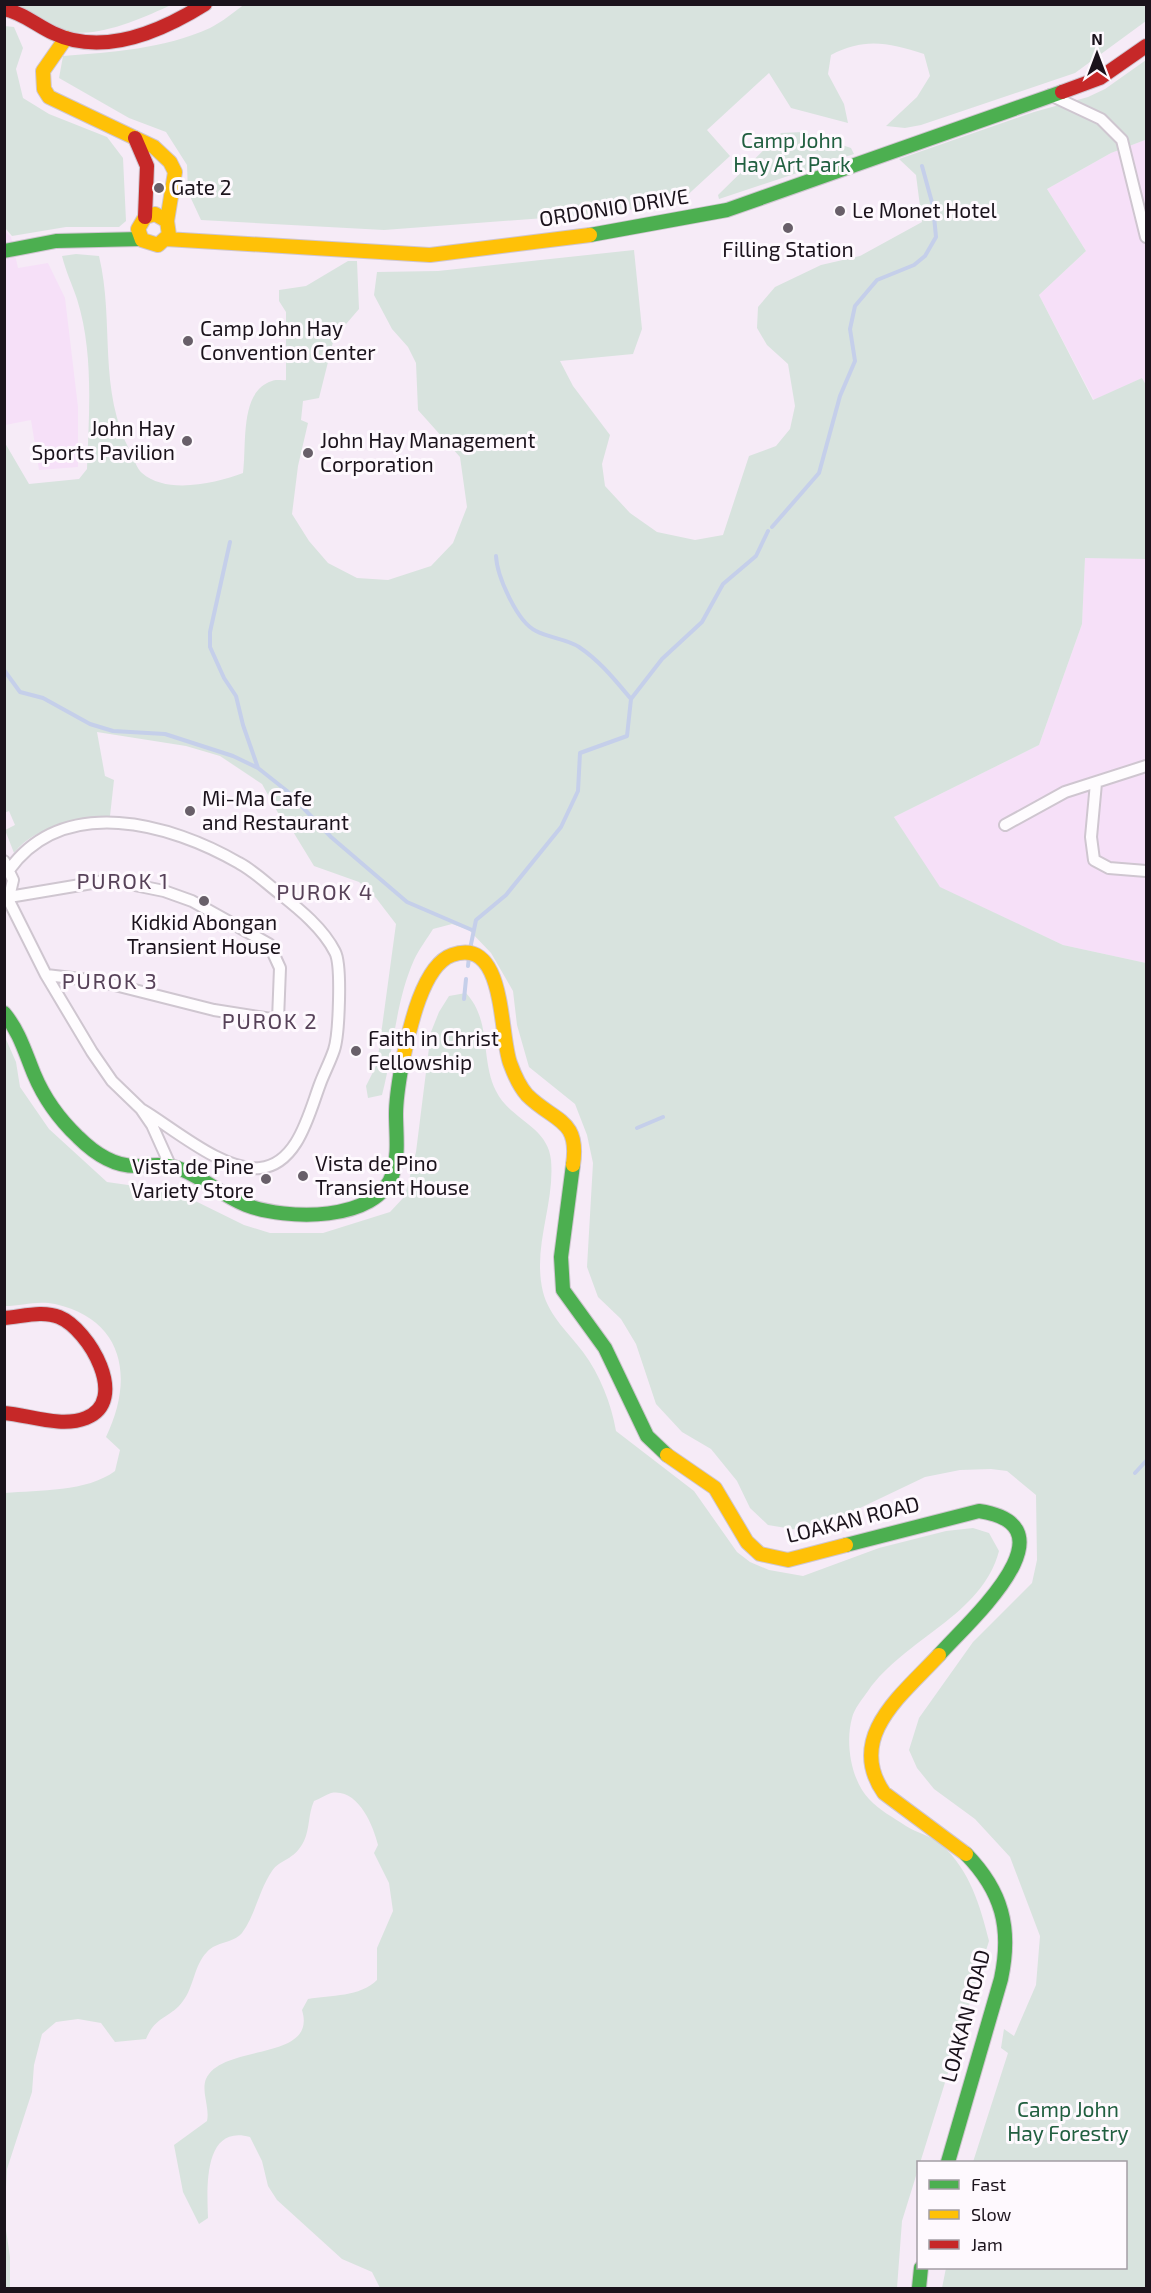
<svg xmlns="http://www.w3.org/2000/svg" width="1151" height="2293" font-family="'Exo 2',sans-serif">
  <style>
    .built { fill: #f6e0f8 }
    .green { fill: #d8e3de }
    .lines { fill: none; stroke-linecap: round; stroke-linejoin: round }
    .stream { stroke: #c5cfea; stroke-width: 4 }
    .street-casing { stroke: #cfc6d0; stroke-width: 14 }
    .fast-casing { stroke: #cfc6d0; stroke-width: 16 }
    .slow-casing { stroke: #cfc6d0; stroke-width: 16 }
    .jam-casing { stroke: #cfc6d0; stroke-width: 16 }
    .street { stroke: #fefcfe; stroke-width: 10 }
    .fast { stroke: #4caf50; stroke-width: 14 }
    .slow { stroke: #ffc107; stroke-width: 14 }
    .jam { stroke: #c62828; stroke-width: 14 }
    .poi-dot { fill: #685f69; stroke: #fef9fe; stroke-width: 2 }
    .labels { text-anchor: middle; stroke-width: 6; stroke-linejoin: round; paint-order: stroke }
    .park-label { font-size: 21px; fill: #215f40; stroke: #fef9fe }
    .poi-label { font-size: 21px; fill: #1b131c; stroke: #fef9fe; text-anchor: start }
    .street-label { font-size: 21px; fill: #1b131c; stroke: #fef9fe }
    .neighbourhood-label { font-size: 22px; letter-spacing: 1.5px; fill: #574259; stroke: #fef9fe }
  </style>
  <rect width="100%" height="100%" fill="#f6ebf7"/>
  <!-- built -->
  <path class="built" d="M1145 140 1146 385 1142 378 1094 400 1039 295 1086 251 1047 189 1111 153Z
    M4 230 11 237 18 268 48 263 65 298 78 407V467L39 470 31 420 5 425Z
    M1085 557 1146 559V963L1063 945 939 887 894 817 1039 745 1082 624Z"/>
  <!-- green -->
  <path class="green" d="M245 4H1146V21L1075 73 921 125 905 128 886 126 917 97 930 76 924 54C889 43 865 37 831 55L828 74 844 104 848 123 791 108 769 73 707 130 730 156 681 201 611 213 384 230 201 220 188 192 187 165 166 132 129 118 59 78 63 56C112 52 164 49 210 28 222 22 234 12 245 4Z
    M13 5H171C145 17 97 39 68 31 48 25 30 14 13 5Z
    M4 26 14 27 23 48 16 69 23 98 49 114 107 137 123 158 126 221 119 227H66L12 236 5 228Z
    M1146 60V142L1145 140 1111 153 1047 189 1086 251 1039 295 1093 400 1142 378 1146 385V559L1085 558 1082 624 1039 745 894 817 940 887 1063 945 1146 963V2288H942L946 2268H1126V2162H973L1008 2053 1001 2048 1004 2029 1014 2036 1036 1985 1040 1936 1010 1857 975 1819 934 1789 917 1768 909 1750 919 1718 973 1642 1032 1583 1037 1560 1036 1495 1007 1471 991 1469 960 1470 925 1477 837 1519 798 1530 768 1525 750 1508 737 1481 711 1449 682 1432 656 1404 636 1344 621 1319 598 1297 587 1267 593 1163 587 1135 575 1104 529 1067 517 1025 513 991 491 953 469 930 452 924 433 929C427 939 419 949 414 960 395 1003 394 1050 382 1095L368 1098 366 1086 377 1064 396 924 376 898 359 882 314 866 292 830 282 820 262 784 220 756 186 746 97 732 105 776 114 780 110 816C76 825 37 823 14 853L5 830 15 825 9 811 4 813 5 443 29 484 79 479 87 469C89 413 94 353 77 299 72 284 66 272 62 256L76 254 99 256C115 323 97 389 131 453 134 459 137 469 142 473 167 495 216 483 243 473 247 445 239 391 272 381 276 379 283 381 286 380V312L279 301V290L306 286 348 261H357L359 309 334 338 319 398 303 401 301 420 308 423 298 466 292 514 309 541 328 563 357 578 388 580 431 566 453 543 467 507 460 457 418 410 416 363 408 347 392 329 374 295 377 272 438 271 634 250 642 329 633 354 560 361 573 386 610 435 602 464 605 486 630 513 657 532 695 540 723 535 749 456 776 446 790 429 795 406 788 364 767 345 757 328 758 307 775 287 821 265 860 256 922 222 916 175 899 159 1034 112 1088 97 1105 89Z
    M803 132 851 148 854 154 719 199 718 195 781 133Z
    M466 993C492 1021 480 1059 496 1091 509 1119 548 1126 551 1160 555 1205 532 1246 543 1292 549 1316 569 1333 583 1352 600 1375 611 1403 616 1431L694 1491 737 1552 750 1562 769 1570 803 1576 879 1548 946 1531 973 1528 989 1533 999 1551C982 1616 905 1638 868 1691 863 1698 854 1709 852 1718 845 1743 851 1780 869 1799 879 1810 894 1818 906 1826 917 1833 932 1836 942 1845 970 1871 980 1905 989 1941L902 2221 897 2288H380L372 2272 342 2259 277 2200 268 2186 262 2161 250 2137C203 2124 207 2188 208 2218L199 2224 183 2192 174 2145 207 2121C210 2108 201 2091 206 2079 222 2043 318 2062 302 2010L308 1999C331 1995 360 1997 377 1980V1948L393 1911 389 1883 374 1853 378 1845C373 1825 358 1788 331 1793 326 1795 319 1799 314 1801 308 1814 310 1828 304 1841 294 1861 280 1859 272 1871 259 1890 255 1916 242 1933 232 1944 217 1941 207 1952 194 1965 194 1987 183 2001 171 2018 156 2015 146 2039L115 2042 101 2023 78 2019 56 2022 42 2034 34 2065 32 2092 7 2169 5 2205V1493C39 1490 87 1492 115 1471L120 1450 106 1437C134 1379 125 1320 55 1304 37 1300 22 1306 5 1306V1037L16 1062 20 1087 49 1129 107 1182 177 1192 244 1225 270 1233H323L390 1212 405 1196 416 1152 431 1032 439 1012 449 996Z
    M5 2223 10 2257V2288H5Z"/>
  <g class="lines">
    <!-- stream -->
    <path class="stream" d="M772 527 819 473 840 396 855 361 850 329 855 306 877 280 914 265 925 256 936 237 933 206 922 166
      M230 542 210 632V647L224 678 236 696 243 725 258 768
      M496 556C497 576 517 622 536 631 549 638 567 639 579 647 600 661 615 680 631 699
      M4 670 20 692 43 698 90 724 113 731 165 734 233 756 258 768 287 791 331 837 407 902 472 930
      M470 949 476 920 506 895 561 827 578 791 580 753 627 736 631 699 662 659 702 622 723 584 756 556 768 531
      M468 966 469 957
      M464 999 466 979
      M637 1128 663 1117
      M1135 1473 1146 1461"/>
    <!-- street casing -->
    <g class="street-casing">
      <path id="street" d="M1050 95 1101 119 1122 140 1146 237
        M1096 783 1091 837 1094 860 1109 868 1146 871
        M1005 825 1065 792 1146 766
        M4 861 13 880 9 897
        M9 870C64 794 170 823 239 863 254 871 266 883 279 893 299 909 323 928 335 952 342 965 339 1035 334 1050 330 1062 324 1073 320 1084 309 1113 298 1164 260 1168 223 1172 172 1127 141 1109
        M5 893 46 975 92 1052 112 1081 141 1109 152 1125 170 1165
        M9 897 110 880 164 891 192 901 269 944 280 968 278 1020 214 1010 99 981 46 975"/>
    </g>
    <!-- fast casing -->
    <g class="fast-casing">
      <path id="fast" d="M590 235 727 210 1062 92
        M4 251 56 241 141 239
        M4 1013C19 1031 25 1052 34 1074 44 1098 59 1119 78 1137 94 1153 115 1167 138 1166 154 1165 167 1163 183 1170 205 1179 223 1196 246 1205 285 1220 378 1223 393 1173 399 1154 396 1134 396 1114 396 1097 399 1081 402 1064
        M573 1165 561 1257 563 1290 605 1348 647 1436 667 1455
        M846 1545 979 1511C1079 1526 966 1624 939 1655
        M948 2162 1001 1979C1012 1928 1002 1891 966 1854
        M919 2288 921 2268"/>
    </g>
    <!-- slow casing -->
    <g class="slow-casing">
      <path id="slow" d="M66 38 43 71 44 89 49 97 154 147 170 162 175 172 167 221 169 235 158 245 142 240 138 229 145 217 155 214 167 221
        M166 239 430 255 590 235
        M402 1064C408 1036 421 966 452 955 506 936 499 1032 510 1063 514 1074 519 1086 527 1095 554 1122 580 1118 573 1165
        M667 1455 715 1488 747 1542 760 1554 788 1560 846 1545
        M939 1655C903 1694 845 1737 884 1793L966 1854"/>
    </g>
    <!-- jam casing -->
    <g class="jam-casing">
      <path id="jam" d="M4 9C23 13 36 25 53 33 103 57 162 31 205 4
        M1062 92 1100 78 1146 46
        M135 138 147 166 145 217
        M4 1318C21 1317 42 1310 59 1317 89 1329 130 1401 86 1418 61 1428 29 1415 4 1413"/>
    </g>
    <!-- street -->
    <use href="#street" class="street"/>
    <!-- fast -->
    <use href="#fast" class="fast"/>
    <!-- slow -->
    <use href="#slow" class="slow"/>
    <!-- jam -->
    <use href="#jam" class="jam"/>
  </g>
  <!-- markers -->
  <g class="poi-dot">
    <circle cx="159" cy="188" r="6"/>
    <circle cx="840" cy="211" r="6"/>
    <circle cx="788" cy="228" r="6"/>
    <circle cx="188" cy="341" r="6"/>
    <circle cx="187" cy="441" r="6"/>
    <circle cx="308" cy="453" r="6"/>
    <circle cx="190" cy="811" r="6"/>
    <circle cx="204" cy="901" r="6"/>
    <circle cx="356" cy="1051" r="6"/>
    <circle cx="303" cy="1176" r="6"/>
    <circle cx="266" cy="1179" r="6"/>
  </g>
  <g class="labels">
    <!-- park labels -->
    <g class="park-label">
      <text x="792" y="148">Camp John<tspan x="792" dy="24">Hay Art Park</tspan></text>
      <text x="1068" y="2117">Camp John<tspan x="1068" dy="24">Hay Forestry</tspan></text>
    </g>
    <!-- poi labels -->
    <g class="poi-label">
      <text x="171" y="195">Gate 2</text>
      <text x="852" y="218">Le Monet Hotel</text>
      <text x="788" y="257" text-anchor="middle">Filling Station</text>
      <text x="200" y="336">Camp John Hay<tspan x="200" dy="24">Convention Center</tspan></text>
      <text x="175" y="436" text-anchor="end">John Hay<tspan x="175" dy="24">Sports Pavilion</tspan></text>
      <text x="320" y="448">John Hay Management<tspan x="320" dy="24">Corporation</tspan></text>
      <text x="202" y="806">Mi-Ma Cafe<tspan x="202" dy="24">and Restaurant</tspan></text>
      <text x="204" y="930" text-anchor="middle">Kidkid Abongan<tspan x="204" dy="24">Transient House</tspan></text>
      <text x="368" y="1046">Faith in Christ<tspan x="368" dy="24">Fellowship</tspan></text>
      <text x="315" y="1171">Vista de Pino<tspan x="315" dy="24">Transient House</tspan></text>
      <text x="254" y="1174" text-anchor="end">Vista de Pine<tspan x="254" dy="24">Variety Store</tspan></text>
    </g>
    <!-- street labels -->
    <g class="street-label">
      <text transform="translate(614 208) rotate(-9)" y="7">ORDONIO DRIVE</text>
      <text transform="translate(853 1520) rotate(-14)" y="7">LOAKAN ROAD</text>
      <text transform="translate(966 2016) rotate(-75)" y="7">LOAKAN ROAD</text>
    </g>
    <!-- neighbourhood labels -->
    <g class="neighbourhood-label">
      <text x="123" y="889">PUROK 1</text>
      <text x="325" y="900">PUROK 4</text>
      <text x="110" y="989">PUROK 3</text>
      <text x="270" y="1029">PUROK 2</text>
    </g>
  </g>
  <!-- border -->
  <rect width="1151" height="2293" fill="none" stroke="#1b131c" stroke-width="12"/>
  <!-- legend -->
  <rect x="917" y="2161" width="210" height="108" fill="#fef9fe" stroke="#a39da4" stroke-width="1.5"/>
  <rect x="929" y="2180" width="30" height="9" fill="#4caf50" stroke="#a39da4" stroke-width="1.5"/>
  <text x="971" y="2191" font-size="18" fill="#1b131c">Fast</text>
  <rect x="929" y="2210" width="30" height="9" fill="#ffc107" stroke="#a39da4" stroke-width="1.5"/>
  <text x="971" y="2221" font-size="18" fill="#1b131c">Slow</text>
  <rect x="929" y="2240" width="30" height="9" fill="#c62828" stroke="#a39da4" stroke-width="1.5"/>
  <text x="971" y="2251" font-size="18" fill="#1b131c">Jam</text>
  <!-- north arrow -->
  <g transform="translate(1097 54)" stroke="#fef9fe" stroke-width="4.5" paint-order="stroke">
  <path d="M0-4.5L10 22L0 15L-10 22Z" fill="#1b131c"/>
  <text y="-9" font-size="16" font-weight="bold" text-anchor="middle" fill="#1b131c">N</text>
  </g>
</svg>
